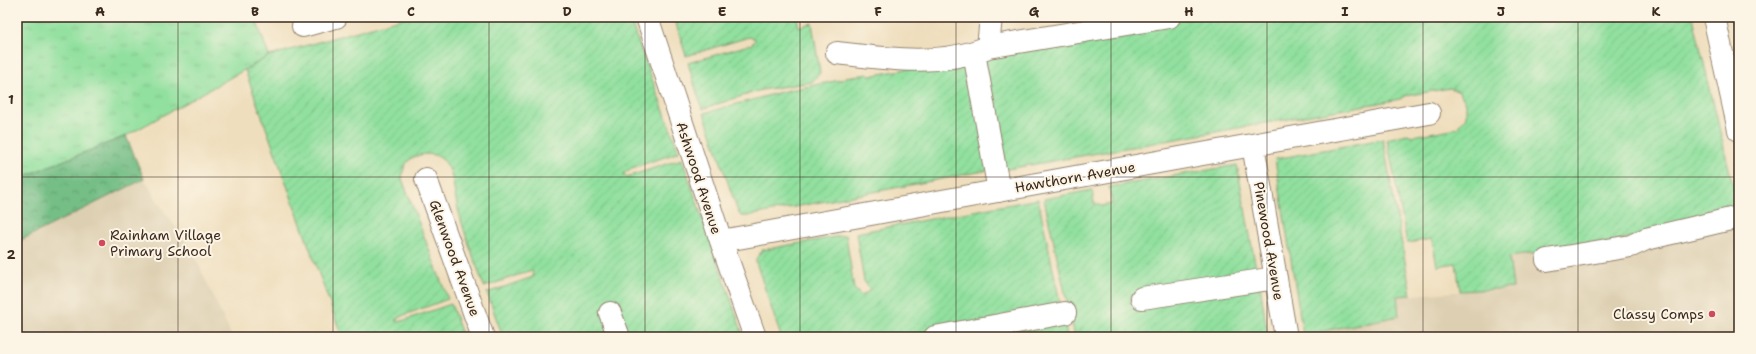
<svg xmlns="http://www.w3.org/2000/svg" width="1756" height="354" font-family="'Shantell Sans',sans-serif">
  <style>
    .built { fill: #ddcfb1 }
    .grass { fill: url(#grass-tufts); stroke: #66855e }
    .forest { fill: url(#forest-crowns); stroke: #587452 }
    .garden { fill: url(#garden-furrows); stroke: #66855e }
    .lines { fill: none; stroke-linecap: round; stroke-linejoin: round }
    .minor-casing { stroke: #95846e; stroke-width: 24 }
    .minor { stroke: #fff; stroke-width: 22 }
    .grid { fill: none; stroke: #3b2a1e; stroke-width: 1; stroke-opacity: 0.55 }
    .poi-dot { fill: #d1495b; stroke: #fcf5e5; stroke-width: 1.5 }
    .labels { text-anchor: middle; stroke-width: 4; stroke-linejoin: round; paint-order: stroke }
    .street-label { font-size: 14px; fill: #3b2a1e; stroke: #fcf5e5 }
    .poi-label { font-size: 14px; fill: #3b2a1e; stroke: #fcf5e5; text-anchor: start }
    .neatline { fill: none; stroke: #3b2a1e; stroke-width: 1.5 }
    .grid-label { font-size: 13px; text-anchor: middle; font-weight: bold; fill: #3b2a1e }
  </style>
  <defs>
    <pattern id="grass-tufts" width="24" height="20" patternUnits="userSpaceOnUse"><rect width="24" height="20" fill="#91e09f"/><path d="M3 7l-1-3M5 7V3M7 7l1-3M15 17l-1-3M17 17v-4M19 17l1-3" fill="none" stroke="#7ec088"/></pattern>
    <pattern id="forest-crowns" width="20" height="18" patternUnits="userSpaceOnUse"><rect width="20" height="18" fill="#74be86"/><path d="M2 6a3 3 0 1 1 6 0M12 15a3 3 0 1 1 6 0" fill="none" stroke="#609b6d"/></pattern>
    <pattern id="garden-furrows" width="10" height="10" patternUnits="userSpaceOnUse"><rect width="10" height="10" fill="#91e09f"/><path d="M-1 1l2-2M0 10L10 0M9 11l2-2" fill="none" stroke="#7ec088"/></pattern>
  </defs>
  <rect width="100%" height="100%" fill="#fcf5e5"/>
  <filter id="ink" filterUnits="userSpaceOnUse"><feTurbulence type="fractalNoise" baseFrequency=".025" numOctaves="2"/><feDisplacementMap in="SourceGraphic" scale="8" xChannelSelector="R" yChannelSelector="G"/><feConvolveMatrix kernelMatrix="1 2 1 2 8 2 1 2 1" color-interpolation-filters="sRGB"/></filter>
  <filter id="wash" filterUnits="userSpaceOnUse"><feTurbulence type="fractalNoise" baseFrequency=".012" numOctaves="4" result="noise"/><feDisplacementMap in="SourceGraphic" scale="16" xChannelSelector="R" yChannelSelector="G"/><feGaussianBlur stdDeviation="0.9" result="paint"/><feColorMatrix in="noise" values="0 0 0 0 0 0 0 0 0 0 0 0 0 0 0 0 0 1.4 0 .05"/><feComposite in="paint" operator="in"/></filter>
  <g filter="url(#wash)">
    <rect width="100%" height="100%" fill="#efdebd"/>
    <!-- built -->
    <path class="built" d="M126 136 144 179 162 208 192 250 232 337H17V179Z
      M1739 214V337H1291L1399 316 1397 296 1512 288 1508 257 1607 243Z"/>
    <!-- grass -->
    <path class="grass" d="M17 17H255L269 56 126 136 17 179Z"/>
    <!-- forest -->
    <path class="forest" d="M126 136 144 179 17 242V179Z"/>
    <!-- garden -->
    <path class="garden" d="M407 17H629L679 152 632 168 623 174 627 177 682 159 744 337H503L487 293 533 277 532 270 484 287C474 257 460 225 455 194 453 183 452 168 443 160 435 152 421 153 412 158 404 163 403 171 402 179L448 299 404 315 395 320 399 322 451 304 463 337H342L245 70 269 56Z
      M674 17H797L799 27 812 23 820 73 812 82 761 90 702 109 688 63 752 44 756 39 749 37 686 56Z
      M1201 17H1693L1739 211 1607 243 1509 257 1513 288 1460 291 1456 263 1437 266 1432 239 1407 243 1387 139 1407 134 1413 136 1457 128 1466 117V103L1459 92 1450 88 1405 96 1400 99 1384 102 1002 170 982 54Z
      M1731 17H1739V52Z
      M963 58 971 67 989 170 747 216H741L738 212 704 113 785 91 845 79V77L869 74 870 76Z
      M1383 139 1411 295 1397 296 1399 316 1303 335 1275 159Z
      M1237 165 1257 274 1131 295V304L1260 285 1268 337H1075L1044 199 1092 190 1094 203 1101 206 1112 204 1109 187Z
      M1038 199 1061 307 900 337H781L756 262V259L762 250 846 235 854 289 862 296 870 290 864 281 856 233Z
      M1064 320 1067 337H967Z"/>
  </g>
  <g filter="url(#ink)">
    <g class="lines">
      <!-- minor casing -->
      <g class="minor-casing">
        <path id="minor" d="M647 17 721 241 755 337
          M1714 17 1739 130
          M303 26 336 17
          M988 47 991 17
          M837 53C887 59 940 67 988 47L1169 17
          M974 53 999 191
          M1253 145 1286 337
          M426 179 483 337
          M721 241 1429 113
          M1547 260 1631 246 1646 239 1739 217
          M1142 298 1276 278
          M610 313 619 337
          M935 337 1065 313"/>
      </g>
      <!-- minor -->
      <use href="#minor" class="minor"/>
    </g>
  </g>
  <!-- grid -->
  <path class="grid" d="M178 17V337M333 17V337M489 17V337M645 17V337M800 17V337M956 17V337M1111 17V337M1267 17V337M1423 17V337M1578 17V337M17 177H1739"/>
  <!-- markers -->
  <g class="poi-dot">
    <circle cx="102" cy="243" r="4"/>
    <circle cx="1712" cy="314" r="4"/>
  </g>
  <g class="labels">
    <!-- street labels -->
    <g class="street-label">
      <text transform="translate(1075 177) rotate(-10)" y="5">Hawthorn Avenue</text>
      <text transform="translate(699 178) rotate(72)" y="5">Ashwood Avenue</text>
      <text transform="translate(1269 241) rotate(80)" y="5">Pinewood Avenue</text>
      <text transform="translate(455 258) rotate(70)" y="5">Glenwood Avenue</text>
    </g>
    <!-- poi labels -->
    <g class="poi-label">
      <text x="110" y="240">Rainham Village<tspan x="110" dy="16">Primary School</tspan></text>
      <text x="1704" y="319" text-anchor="end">Classy Comps</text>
    </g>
  </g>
  <!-- margin -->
  <rect width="1756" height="354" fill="none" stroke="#fcf5e5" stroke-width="44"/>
  <rect x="22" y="22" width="1712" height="310" class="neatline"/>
  <g class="grid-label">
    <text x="100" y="16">A</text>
    <text x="255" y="16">B</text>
    <text x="411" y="16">C</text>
    <text x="567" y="16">D</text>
    <text x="722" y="16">E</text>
    <text x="878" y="16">F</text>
    <text x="1034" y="16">G</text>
    <text x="1189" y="16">H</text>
    <text x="1345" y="16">I</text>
    <text x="1501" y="16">J</text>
    <text x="1656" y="16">K</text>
    <text x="11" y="104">1</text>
    <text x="11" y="259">2</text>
  </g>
</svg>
